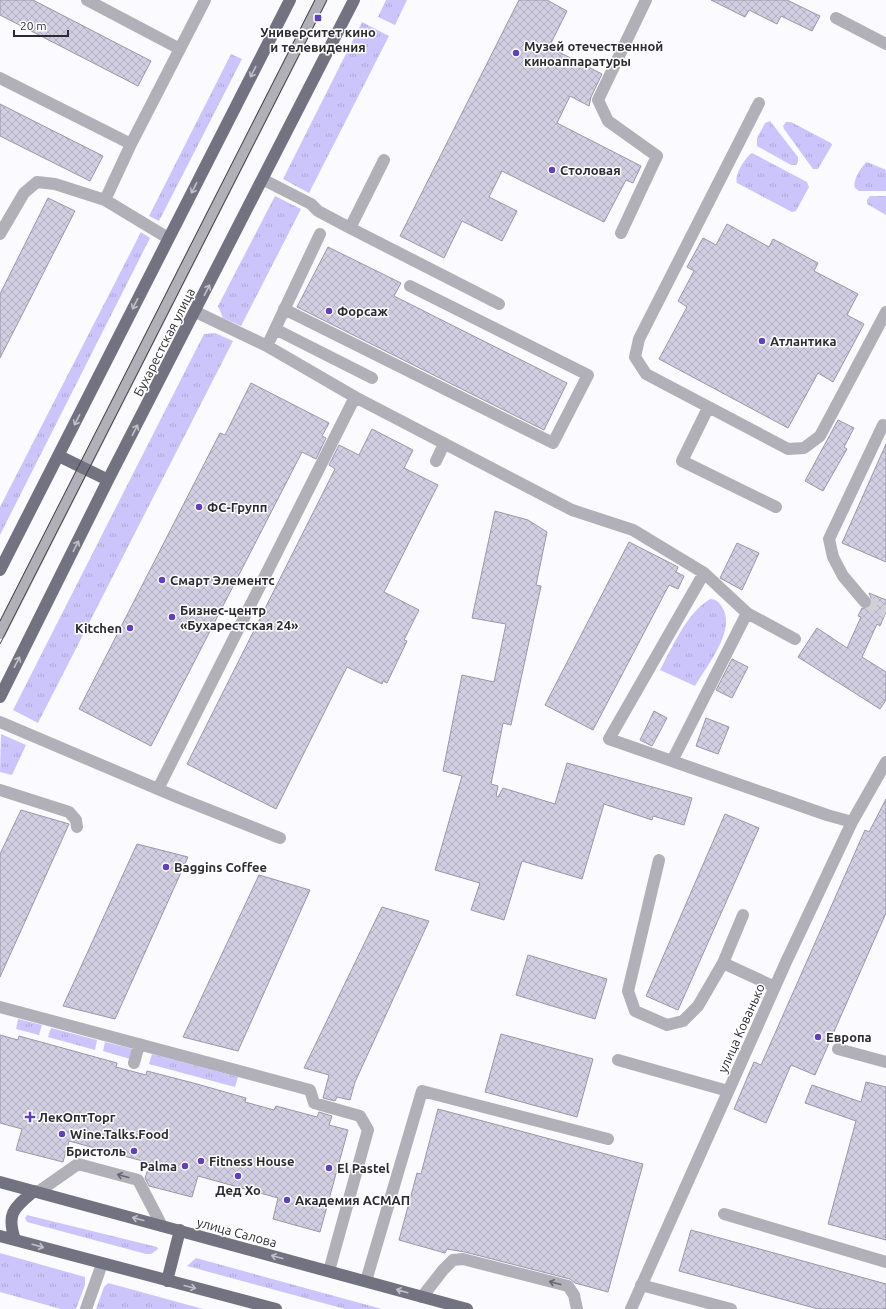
<svg xmlns="http://www.w3.org/2000/svg" width="886" height="1309" font-family="Ubuntu,sans-serif">
  <style>
    .grass { fill: url(#grass-tufts) }
    .building { fill: url(#building-cross-hatch); stroke: #9997a9 }
    .lines { fill: none; stroke-linecap: round; stroke-linejoin: round }
    .minor-tunnel { stroke: #d1d0d5; stroke-width: 12; stroke-dasharray: 12 6; stroke-linecap: butt }
    .minor { stroke: #b1b0b8; stroke-width: 12 }
    .major { stroke: #737280; stroke-width: 12 }
    .tram { stroke: #424147; stroke-width: 1 }
    .oneway { stroke: #c0c0c6 }
    .oneway2 { stroke: #67666e }
    .poi-dot { fill: #6140b8; stroke: #fff; stroke-width: 1.5 }
    .labels { text-anchor: middle; stroke-width: 3; stroke-linejoin: round; paint-order: stroke }
    .poi-label { font-size: 13px; font-weight: bold; fill: #2b2a31; stroke: #fff; text-anchor: start }
    .street-label { font-size: 13px; fill: #2b2a31; stroke: #fff }
  </style>
  <defs>
    <pattern id="grass-tufts" width="24" height="20" patternUnits="userSpaceOnUse"><rect width="24" height="20" fill="#ccc5fb"/><path d="M3 7l-1-3M5 7V3M7 7l1-3M15 17l-1-3M17 17v-4M19 17l1-3" fill="none" stroke="#afa9d8"/></pattern>
    <pattern id="building-cross-hatch" width="8" height="8" patternUnits="userSpaceOnUse"><rect width="8" height="8" fill="#d0cee0"/><path d="M0 0l8 8M0 8l8-8" fill="none" stroke="#b3b1c1"/></pattern>
  </defs>
  <rect width="100%" height="100%" fill="#fbfafe"/>
  <!-- grass -->
  <path class="grass" d="M386 0H407L395 25 378 17Z
    M362 22 389 36 309 193 283 179Z
    M231 54 242 59 159 221 149 216Z
    M770 121 798 157V162L796 165H791L757 146V138L765 123Z
    M786 122H791L831 143 832 145 818 169H813L784 129 783 126Z
    M752 153 807 182 809 187 796 211 792 212 737 183C734 176 745 157 752 153Z
    M867 162 886 170V191H859L855 188C852 182 861 166 867 162Z
    M275 196 301 209 241 326 223 318 218 306Z
    M870 196H886V215L867 204V200Z
    M141 232 150 238 0 535V507Z
    M215 333 233 341 38 723 13 710 204 334Z
    M710 599C716 599 719 602 722 607 737 630 706 667 695 686L660 670C673 646 686 614 710 599Z
    M1 734 26 745 12 775 0 772Z
    M18 1019 42 1025 39 1035 16 1029Z
    M51 1028 97 1040 95 1050 48 1037Z
    M105 1042 133 1049 130 1059 103 1051Z
    M152 1054 238 1077 235 1087 149 1064Z
    M27 1215 157 1247 158 1249 151 1254H146L27 1222 25 1218Z
    M0 1253 85 1277V1285L76 1309H61L0 1292Z
    M196 1258 382 1309H345L187 1266Z
    M108 1283 112 1284 203 1309H96L104 1287Z"/>
  <!-- building -->
  <path class="building" d="M0 0H33L151 61 138 86 0 15Z
    M519 0H547L567 11 549 47 602 74 591 97 589 106 570 96 557 123 641 166 633 183 626 180 604 222 502 171 489 197 517 211 502 241 462 221 444 258 400 236Z
    M711 0H787L820 16 812 31 781 16 777 24 749 10 745 17Z
    M0 104 103 156 90 181 0 136Z
    M48 198 75 211 0 358V294Z
    M727 224 769 247 773 239 818 263 814 271 858 294 847 315 864 324 833 382 818 373 788 428 659 359 687 307 678 301 694 271 687 267 703 238 716 245Z
    M328 247 401 283 394 296 567 383 544 430 297 307Z
    M251 383 329 423 322 436 326 438 316 459 302 452 151 746 79 709 220 433 225 435Z
    M838 420 854 428 844 447 847 449 823 491 805 481Z
    M372 429 413 450 404 468 438 485 384 592 419 610 404 640 407 641 387 683 383 681 382 684 347 667 276 809 187 764 335 469 329 465 339 445 359 455Z
    M886 444V562L842 543Z
    M495 511 528 520 547 532 536 585 541 586 511 725 503 723 491 784 498 786 496 796 498 797 503 788 555 804 567 763 692 798 684 825 653 816 652 820 604 804 582 879 522 861 504 920 471 910 480 883 435 870 462 776 443 771 462 675 494 682 506 624 472 618Z
    M629 542 678 567 676 572 684 576 678 589 669 585 593 730 545 705Z
    M737 543 759 553 742 590 720 578Z
    M869 593 886 600V612L880 626 877 624 862 657 886 672V700L880 709 798 657 817 628 847 648 861 617 858 616 862 608 867 609 872 605V600Z
    M732 659 748 667 732 698 716 690Z
    M654 711 667 718 652 746 640 740Z
    M706 718 729 727 718 754 696 746Z
    M886 799V913L815 1075 791 1065 766 1123 734 1109 754 1062 761 1065 865 830 869 832Z
    M21 810 69 824 0 977V854Z
    M725 814 759 828 678 1010 646 996Z
    M137 844 188 857 115 1019 63 1006Z
    M259 875 310 890 238 1051 183 1037Z
    M382 907 429 921 355 1082 350 1100 337 1097 335 1101 323 1098 329 1075 304 1068Z
    M528 955 607 979 595 1019 516 995Z
    M501 1034 593 1059 577 1117 485 1092Z
    M0 1035 18 1040 19 1036 117 1063 116 1067 146 1075 147 1071 197 1084 246 1098 245 1102 274 1110 276 1106 317 1117 319 1112 332 1116 329 1125 348 1130 320 1232 273 1219 278 1198 198 1176 192 1197 149 1186 145 1178 150 1163 69 1141 63 1162 16 1150 22 1129 0 1123Z
    M866 1082 886 1087V1240L828 1224 856 1121 805 1103 812 1085 861 1102Z
    M438 1109 643 1164 608 1292 575 1283 570 1279 465 1252 447 1249 445 1253 399 1240 417 1173 421 1174Z
    M691 1230 886 1284V1309H818L679 1271Z"/>
  <g class="lines">
    <!-- minor-tunnel -->
    <path class="minor-tunnel" d="M865 602 886 612"/>
    <!-- minor -->
    <path class="minor" d="M87 0 180 49
      M836 18 886 44
      M0 78 131 144
      M759 103 639 339 635 357 646 374 788 449 804 448 820 436 886 312
      M264 180 311 204 318 211 350 228 499 304
      M350 228 384 160
      M621 233 657 156 608 121 598 100 646 0
      M0 234 24 193 37 182 55 184 105 200
      M168 238 105 200 131 144 205 0
      M284 309 553 443 588 375 410 286
      M196 312 267 346 355 397 572 510 633 530 704 573 747 613 795 639
      M275 329 372 378
      M267 346 320 234
      M708 408 682 461 776 507
      M436 461 444 444
      M704 573 609 739 672 761 747 613
      M865 602 843 576 833 557 829 539 883 425
      M0 633 321 0
      M0 722 179 798 280 838
      M672 761 827 815 852 822
      M158 789 355 397
      M0 790 69 812 76 820 77 827
      M659 860 628 991 635 1011 667 1025 683 1021 698 1006 723 963 743 915
      M723 963 775 987
      M0 1007 310 1090 314 1103 360 1116 368 1130 329 1271
      M838 1049 886 1062
      M618 1060 728 1091
      M134 1063 139 1045
      M38 1192 78 1164 138 1180 162 1226
      M724 1214 886 1262
      M366 1281 422 1091 608 1139
      M641 1285 731 1309
      M422 1297 443 1270 453 1260 463 1259 568 1286 574 1295 577 1309
      M86 1309 102 1264
      M631 1309 786 962 852 822 886 762"/>
    <!-- major -->
    <path class="major" d="M59 456 108 480
      M0 570 290 0
      M0 697 108 480 354 0
      M0 1182 467 1309
      M0 1236 276 1309
      M15 1240C6 1213 14 1208 34 1191
      M167 1281 180 1230"/>
    <!-- tram -->
    <path class="tram" d="M0 621 315 0
      M0 644 327 0"/>
  </g>
  <!-- one-way arrows -->
  <defs><path id="oneway-shaft" d="M-6 0H5M1.5-3L5.5 0L1.5 3" fill="none" stroke-width="1.6" stroke-linecap="round" stroke-linejoin="round"/></defs>
  <g class="oneway">
    <use href="#oneway-shaft" transform="translate(253 72) rotate(117)"/>
    <use href="#oneway-shaft" transform="translate(194 188) rotate(117)"/>
    <use href="#oneway-shaft" transform="translate(207 290) rotate(-63)"/>
    <use href="#oneway-shaft" transform="translate(135 304) rotate(117)"/>
    <use href="#oneway-shaft" transform="translate(77 420) rotate(117)"/>
    <use href="#oneway-shaft" transform="translate(135 430) rotate(-63)"/>
    <use href="#oneway-shaft" transform="translate(76 546) rotate(-63)"/>
    <use href="#oneway-shaft" transform="translate(17 662) rotate(-63)"/>
    <use href="#oneway-shaft" transform="translate(138 1219) rotate(-165)"/>
    <use href="#oneway-shaft" transform="translate(38 1246) rotate(16)"/>
    <use href="#oneway-shaft" transform="translate(277 1257) rotate(-165)"/>
    <use href="#oneway-shaft" transform="translate(190 1287) rotate(14)"/>
    <use href="#oneway-shaft" transform="translate(402 1291) rotate(-164)"/>
  </g>
  <g class="oneway2">
    <use href="#oneway-shaft" transform="translate(123 1176) rotate(-165)"/>
    <use href="#oneway-shaft" transform="translate(555 1283) rotate(-165)"/>
  </g>
  <!-- markers -->
  <g class="poi-dot">
    <rect x="314" y="14" width="8" height="8" rx="2"/>
    <circle cx="516" cy="53" r="4"/>
    <circle cx="552" cy="170" r="4"/>
    <circle cx="329" cy="311" r="4"/>
    <circle cx="762" cy="341" r="4"/>
    <circle cx="199" cy="507" r="4"/>
    <circle cx="162" cy="580" r="4"/>
    <circle cx="172" cy="617" r="4"/>
    <circle cx="130" cy="628" r="4"/>
    <circle cx="166" cy="867" r="4"/>
    <circle cx="818" cy="1037" r="4"/>
    <path d="M28 1111h4v4h4v4h-4v4h-4v-4h-4v-4h4z"/>
    <circle cx="62" cy="1134" r="4"/>
    <circle cx="134" cy="1151" r="4"/>
    <circle cx="201" cy="1161" r="4"/>
    <circle cx="185" cy="1166" r="4"/>
    <circle cx="329" cy="1168" r="4"/>
    <circle cx="238" cy="1176" r="4"/>
    <circle cx="287" cy="1200" r="4"/>
  </g>
  <g class="labels">
    <!-- poi labels -->
    <g class="poi-label">
      <text x="318" y="37" text-anchor="middle">Университет кино<tspan x="318" dy="15">и телевидения</tspan></text>
      <text x="524" y="51">Музей отечественной<tspan x="524" dy="15">киноаппаратуры</tspan></text>
      <text x="560" y="175">Столовая</text>
      <text x="337" y="316">Форсаж</text>
      <text x="770" y="346">Атлантика</text>
      <text x="207" y="512">ФС-Групп</text>
      <text x="170" y="585">Смарт Элементс</text>
      <text x="180" y="615">Бизнес-центр<tspan x="180" dy="15">«Бухарестская 24»</tspan></text>
      <text x="122" y="633" text-anchor="end">Kitchen</text>
      <text x="174" y="872">Baggins Coffee</text>
      <text x="826" y="1042">Европа</text>
      <text x="38" y="1122">ЛекОптТорг</text>
      <text x="70" y="1139">Wine.Talks.Food</text>
      <text x="126" y="1156" text-anchor="end">Бристоль</text>
      <text x="209" y="1166">Fitness House</text>
      <text x="177" y="1171" text-anchor="end">Palma</text>
      <text x="337" y="1173">El Pastel</text>
      <text x="238" y="1195" text-anchor="middle">Дед Хо</text>
      <text x="295" y="1205">Академия АСМАП</text>
    </g>
    <!-- street labels -->
    <g class="street-label">
      <text transform="translate(164 342) rotate(-63)" y="5">Бухарестская улица</text>
      <text transform="translate(741 1028) rotate(-66)" y="5">улица Кованько</text>
      <text transform="translate(237 1232) rotate(15)" y="5">улица Салова</text>
    </g>
  </g>
  <!-- scale -->
  <path d="M14 30v6h54v-6" fill="none" stroke="#2b2a31" stroke-width="2"/>
  <text x="20" y="30" font-size="12" fill="#2b2a31" stroke="#ffffff" stroke-width="3" paint-order="stroke">20 m</text>
</svg>
